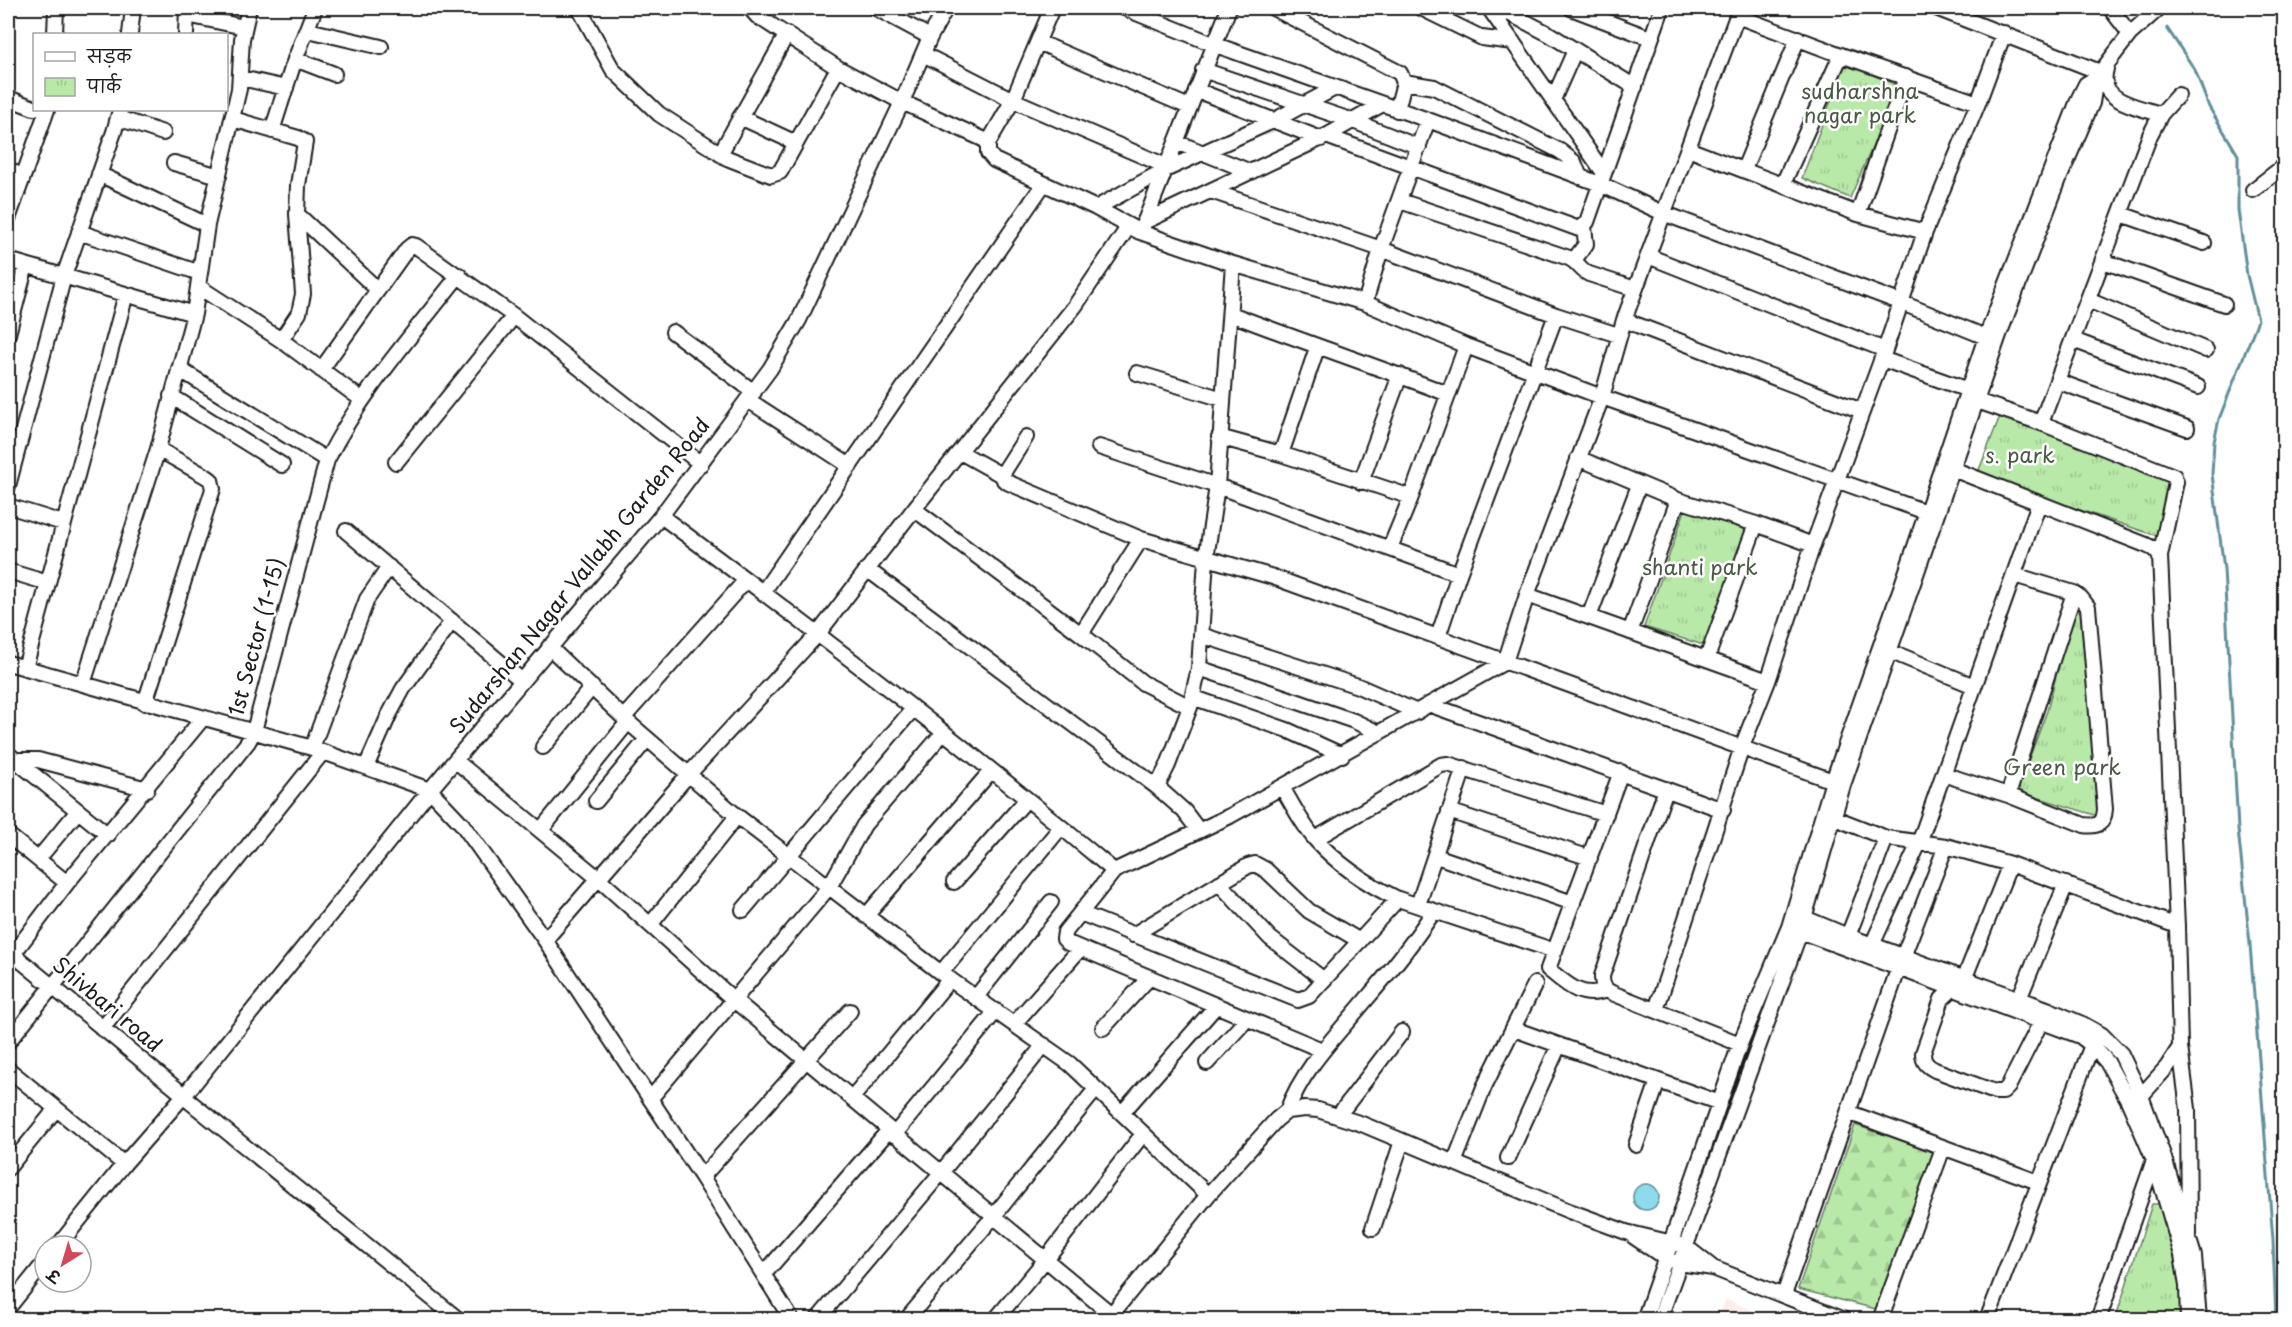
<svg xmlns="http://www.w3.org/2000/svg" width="2292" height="1327" font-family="'Playpen Sans','Playpen Sans Deva',sans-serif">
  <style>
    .built { fill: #fdeeed }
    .forest { fill: url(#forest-firs); stroke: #6a8262; stroke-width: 1.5 }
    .park { fill: url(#park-tufts); stroke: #6a8262; stroke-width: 1.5 }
    .water { fill: #8edbee; stroke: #608f9a; stroke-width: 1.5 }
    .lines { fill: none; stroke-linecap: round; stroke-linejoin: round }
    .stream { stroke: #608f9a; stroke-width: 3 }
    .minor-casing { stroke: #1c1c1c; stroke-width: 18 }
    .minor { stroke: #fff; stroke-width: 14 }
    .labels { text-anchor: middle; stroke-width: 5; stroke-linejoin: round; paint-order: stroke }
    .park-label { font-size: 21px; fill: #4b5a46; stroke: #fff }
    .street-label { font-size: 21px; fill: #1c1c1c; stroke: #fff }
  </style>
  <defs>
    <pattern id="forest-firs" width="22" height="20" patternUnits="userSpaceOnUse" patternTransform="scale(1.5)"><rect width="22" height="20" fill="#b9e9a9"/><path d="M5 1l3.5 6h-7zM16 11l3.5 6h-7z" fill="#9ec791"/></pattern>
    <pattern id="park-tufts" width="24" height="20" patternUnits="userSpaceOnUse" patternTransform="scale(1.5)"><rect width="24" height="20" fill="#b9e9a9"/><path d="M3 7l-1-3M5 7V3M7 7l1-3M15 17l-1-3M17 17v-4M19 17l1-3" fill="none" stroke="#9ec791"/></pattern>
  </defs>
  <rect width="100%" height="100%" fill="#fff"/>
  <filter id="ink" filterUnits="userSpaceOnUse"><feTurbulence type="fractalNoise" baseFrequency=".0167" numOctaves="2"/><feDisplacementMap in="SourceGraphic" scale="12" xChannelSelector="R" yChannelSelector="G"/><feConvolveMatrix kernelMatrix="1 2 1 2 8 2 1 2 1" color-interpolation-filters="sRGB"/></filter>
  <g filter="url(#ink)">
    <!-- built -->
    <path class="built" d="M1726 1299 1771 1319H1717Z"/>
    <!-- forest -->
    <path class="forest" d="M1855 1125 1943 1154 1880 1310 1798 1289Z"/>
    <!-- park -->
    <path class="park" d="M1845 63 1899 86 1850 198 1802 178Z
      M2000 416 2181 480 2163 538 1977 475Z
      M1685 510 1750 531 1707 646 1644 627Z
      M2073 611H2082L2086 620 2098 816 2017 791 2047 711Z
      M2152 1204H2159L2164 1206 2179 1268 2185 1319 2115 1320Z"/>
    <!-- water -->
    <path class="water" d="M1633 1197a13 13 0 1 1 26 0a13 13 0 1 1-26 0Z"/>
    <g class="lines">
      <!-- stream -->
      <path class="stream" d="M2167 28 2195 70 2209 107 2238 155V210L2247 275 2258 320 2219 419 2214 442 2212 474 2224 569 2238 829 2250 944 2273 1240 2276 1320"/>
      <!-- minor casing -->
      <g class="minor-casing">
        <path id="minor" d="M579 8 613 70 659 114 727 158 771 175 780 172 838 68
          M750 8 757 16 838 68 902 102 985 140 988 143V153L994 160 1096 208 1140 232 1233 264 1217 486 1206 559 1199 668 1190 707 1168 765 1157 787
          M876 8 930 37
          M1124 8 1213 44 1428 120 1600 184 1663 213 1902 303 1986 337
          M1273 8 1400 73 1404 82 1397 110
          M1421 8 1482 38 1513 42
          M1489 8 1604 173
          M1499 8 1549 34 1635 87
          M1571 8 1650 38
          M1936 8 2100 72
          M2110 8 2130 34
          M187 15 244 27
          M1737 16 1841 55 1978 103
          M308 30 381 47
          M55 34 56 8
          M130 34 133 8
          M186 34 187 8
          M1038 42 1189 107
          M923 54 1013 100 1166 166
          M295 59 334 74
          M2106 69C2096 101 2138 107 2161 114
          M1203 70 1353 121 1419 147
          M241 78 286 88
          M1404 82 1434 87 1560 151 1574 162 1580 177
          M1196 90 1321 139
          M8 98 34 108
          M1553 100 1575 50
          M740 117 796 143
          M118 118 163 133
          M233 119 298 138 305 142 298 185 297 214 303 294 299 313 281 340
          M272 131 293 65 315 8
          M1326 136 1579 229 1587 222 1662 8
          M1176 142 1251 172
          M988 143 1013 100 1052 8
          M1688 149 1858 214 1925 232
          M720 154 787 34
          M174 163 219 176
          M1744 169 1798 38
          M8 170 23 176
          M99 174 207 225
          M1783 184 1841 55
          M2253 190 2284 166
          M1211 191 1381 249 1556 315 1459 574 1438 637
          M1400 201 1569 258C1578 262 1580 270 1589 274L1635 289
          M1096 208 1165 170 1275 120 1335 88
          M297 214 378 290
          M1858 214 1906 77
          M2121 214 2204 243
          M8 219 47 110
          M1144 222 1326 136 1381 105
          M1143 226 1229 8
          M79 232 200 273
          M1648 256 1885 350
          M8 260 194 314
          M1574 260 1586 244 1584 227
          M2103 261 2224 304
          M1233 264 1365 303 1466 346 1602 397 1926 512
          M199 287 281 340 361 399
          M2088 300 2206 350
          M1365 303 1381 249 1428 120
          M1231 314C1303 342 1376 366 1448 394
          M1556 315 1618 335
          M1624 320 1862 411
          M673 332 754 392
          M8 334 26 265
          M2073 340 2198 387
          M1882 359 1968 390
          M179 369 327 460
          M321 370 407 249 412 245 416 246 514 316 701 464
          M1137 373 1223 399
          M2057 381 2187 428
          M171 396 282 465
          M748 400 850 466
          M1977 401 2041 423 2174 476 2176 482 2160 556
          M2041 423 2150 135 2161 114 2178 95
          M1026 437 1003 473 1004 480 1009 483 1141 539 1273 577 1841 784
          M1219 437 1281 454 1411 497
          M1099 447 1217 486 1459 574
          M960 452 1003 476
          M1281 454 1317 348
          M1578 458 1678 500 1756 524 1813 545
          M396 462 514 316
          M1945 466 2146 545 2154 549 2160 556 2177 926 2180 1047 2188 1109 2189 1235
          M1361 482 1400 375
          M8 486 64 276 114 132 120 110
          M8 506 63 523
          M914 509 1081 634 1143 683 1190 707
          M661 516C814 630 967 747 1114 871
          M346 531 521 680
          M1390 548 1411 497 1466 346
          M867 569 1157 787 1184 811 1199 831
          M8 571 48 583
          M763 592 1043 185
          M1527 595 1768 681
          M1589 617 1639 485
          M1630 632 1678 500
          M1081 634 1141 539
          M1201 635 1358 686 1417 712
          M549 647 628 722 737 816 941 973 1070 1064 1208 1195
          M1882 648 1974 686
          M1707 658 1756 524
          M8 663 312 748 430 790 462 824 545 940 702 1177 792 1320
          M25 668 126 294
          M1199 668 1354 721 1379 733
          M83 684 158 449 194 314 207 225 239 89 242 39 249 8
          M1192 697 1287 730 1342 755
          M145 703 213 489 211 480 207 477 158 449
          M1431 705 1723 810
          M624 717 746 580
          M543 747 592 687
          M312 748 367 599 389 567
          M8 754 108 835
          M15 760H38L147 789
          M456 761 599 879 734 1000 1111 1314
          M366 767 389 715 403 689 452 621
          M1943 774 2008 795 2084 825C2098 827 2104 824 2105 809L2088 607 2081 598 2074 593 2014 575
          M1282 787C1292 804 1302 824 1315 839 1338 865 1367 884 1398 899L1555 951
          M1666 789 1602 976C1602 985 1604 989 1612 993L1740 1044
          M2008 795 2074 593
          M596 801 647 739
          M1449 811 1590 858
          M1835 818 1886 838 1946 846 2010 864 2177 926
          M541 830 628 722
          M8 835 67 883
          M1315 839 1441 765 1448 764 1606 814
          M1436 856 1573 903
          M38 859 78 811
          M2010 864 1965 977 1942 999 1923 1053C1923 1062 1927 1066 1935 1070L1995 1092H2003L2008 1087 2045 1014
          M954 882 1027 799
          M1219 883 1270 938 1324 980
          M1418 905 1464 768
          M743 910 913 709
          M1080 913 1298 1000 1309 996 1398 899
          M1795 914 1848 936 2047 1009 2082 1024 2102 1035 2121 1054 2141 1096 2163 1155 2194 1256 2199 1320
          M866 916 991 771
          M650 925 737 816
          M1794 929 2080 1036 2092 1045 2107 1062 2128 1100 2154 1160 2182 1255 2187 1286 2188 1320
          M1133 935 1248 866 1255 864 1266 870 1309 911 1360 941
          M1848 936 1886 838
          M545 940 688 775 817 635 914 509 1075 306 1129 226
          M1872 945 1919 843 2039 503
          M8 950 179 1091
          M13 954 67 883 203 718
          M941 973 1061 827
          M1606 990C1582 1000 1566 984 1548 969L1621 772
          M976 997 1051 902
          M2019 999 2066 884
          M1656 1010 1742 747 1768 681 1813 545 1885 350 1925 232 1978 103 2004 33
          M1014 1024 1080 949
          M1103 1028 1149 978
          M102 1029 323 752
          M1514 1029 1720 1103
          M8 1042 248 742 254 731 327 460C361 392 412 335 459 275
          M1322 1050 1068 943 1064 939 1065 932 1114 871 1230 816 1505 662 1527 595 1602 397 1624 320 1740 8
          M1207 1063 1247 1019
          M8 1069 124 1164
          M188 1091 430 790 661 516 770 369 799 320 902 102 930 37 946 8
          M2141 1096 2167 1067 2180 1047
          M852 1098 950 979
          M650 1099 829 887 864 825 943 733
          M189 1101 459 1320
          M1287 1111C1303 1068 1335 1037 1364 1002 1389 973 1413 943 1434 911
          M1122 1113 1216 1006
          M1850 1113 2038 1182
          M1338 1116 1402 1032
          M894 1135 996 1011
          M1636 1145 1658 1081
          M1508 1158 1559 1045
          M1454 1163 1484 1087 1535 984
          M8 1168 56 1109
          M702 1177 850 1011
          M1373 1228 1402 1141
          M1633 1236 1665 1258 1679 1263 1713 1268 1845 1320
          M58 1246 124 1164 179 1101
          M764 1274 889 1130
          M1784 1295 1899 967 1946 846
          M8 1308 45 1262
          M817 1320 940 1174 1044 1045
          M906 1320 993 1217 1096 1089
          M995 1320 1046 1259 1143 1134
          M1107 1320 1208 1195 1276 1120 1287 1111 1305 1109 1318 1110 1362 1124 1569 1211 1626 1232 1685 1246 1713 1268
          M1644 1320 1740 1044 1789 927 1833 781 1903 582 1986 337 2079 98 2086 84 2096 78 2130 34 2159 8
          M1659 1320 1800 932 1843 785 1999 335 2059 179 2092 103 2096 78
          M1880 1320 1943 1148
          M1987 1320 2092 1045 2097 1040
          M2098 1320 2154 1160"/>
      </g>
      <!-- minor -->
      <use href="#minor" class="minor"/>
    </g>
  </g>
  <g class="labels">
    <!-- park labels -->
    <g class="park-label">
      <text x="1860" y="99">sudharshna<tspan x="1860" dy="24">nagar park</tspan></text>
      <text x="2020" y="463">s. park</text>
      <text x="1700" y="575">shanti park</text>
      <text x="2062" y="775">Green park</text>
    </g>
    <!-- street labels -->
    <g class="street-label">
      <text transform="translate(580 576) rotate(-51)" y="7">Sudarshan Nagar Vallabh Garden Road</text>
      <text transform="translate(257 637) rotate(-75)" y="7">1st Sector (1-15)</text>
      <text transform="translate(107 1005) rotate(40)" y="7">Shivbari road</text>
    </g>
  </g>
  <!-- margin -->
  <rect width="2292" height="1327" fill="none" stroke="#fff" stroke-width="30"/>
  <rect x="15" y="15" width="2262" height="1297" fill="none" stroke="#1c1c1c" stroke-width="2" filter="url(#ink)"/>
  <!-- legend -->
  <rect x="33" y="33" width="195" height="78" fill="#ffffff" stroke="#a4a4a4" stroke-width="1.5"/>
  <rect x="45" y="52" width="30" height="9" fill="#ffffff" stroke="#a4a4a4" stroke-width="1.5"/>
  <text x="87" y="63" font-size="18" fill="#1c1c1c">सड़क</text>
  <rect x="45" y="78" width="30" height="18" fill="url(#park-tufts)" stroke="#a4a4a4" stroke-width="1.5"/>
  <text x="87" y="93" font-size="18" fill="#1c1c1c">पार्क</text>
  <!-- north arrow -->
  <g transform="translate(63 1264) rotate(217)"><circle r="28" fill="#ffffff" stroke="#a4a4a4" stroke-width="1.5"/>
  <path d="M0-4.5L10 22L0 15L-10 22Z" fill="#d1495b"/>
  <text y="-9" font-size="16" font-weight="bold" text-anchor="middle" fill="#1c1c1c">उ</text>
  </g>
</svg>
